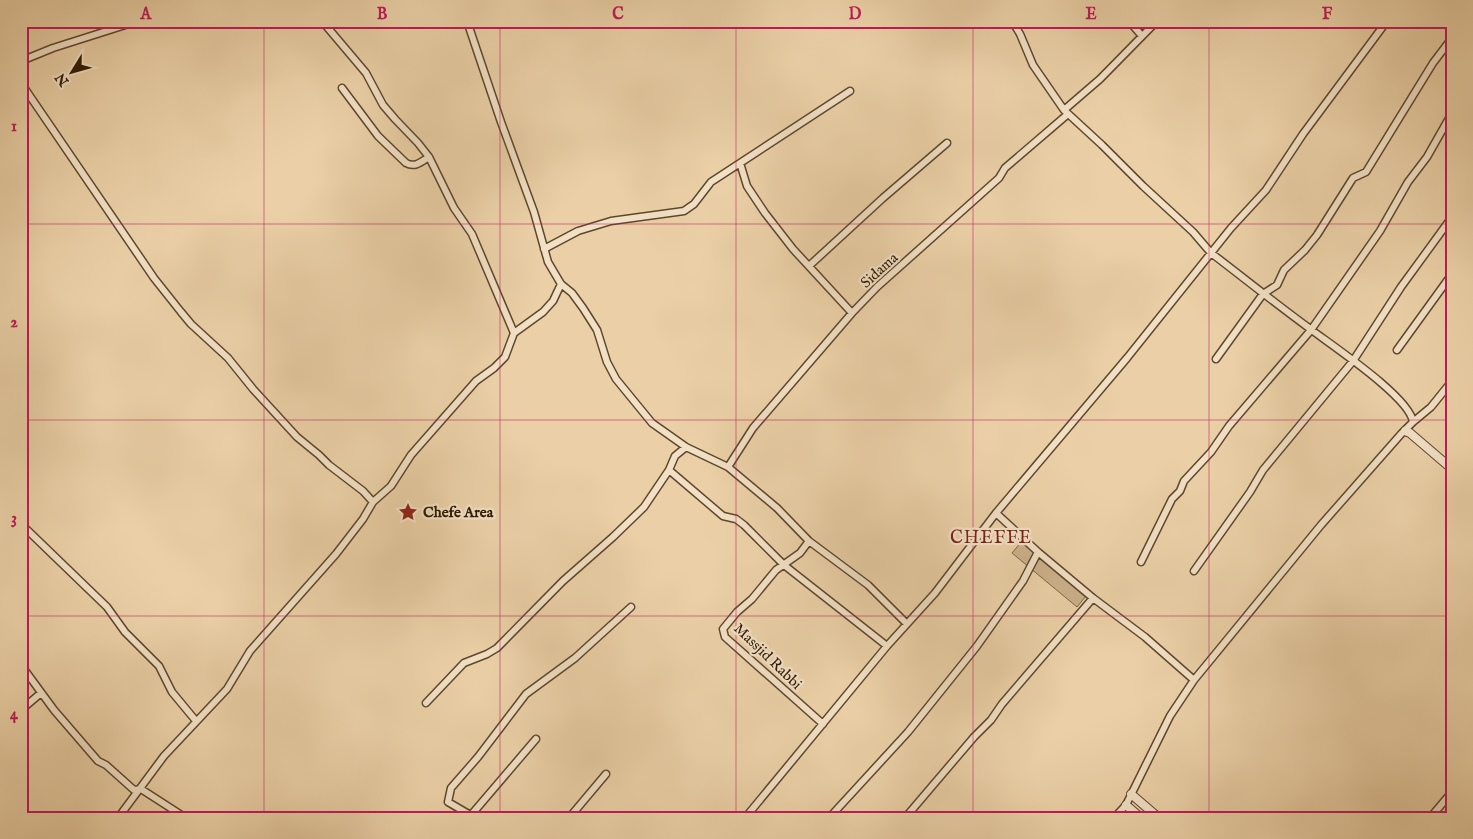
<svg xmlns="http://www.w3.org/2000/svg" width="1473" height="839" font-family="'IM FELL English',serif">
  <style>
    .green { fill: #cbb18b; stroke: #7c6646 }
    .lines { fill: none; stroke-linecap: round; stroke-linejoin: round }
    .minor-casing { stroke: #5d482a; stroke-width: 9 }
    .tertiary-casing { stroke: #5d482a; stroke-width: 10 }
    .minor { stroke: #f2e0c6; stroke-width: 6 }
    .tertiary { stroke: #f2e0c6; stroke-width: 8 }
    .grid { fill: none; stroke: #c2185b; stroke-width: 1; stroke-opacity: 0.55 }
    .labels { text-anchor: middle; stroke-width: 4.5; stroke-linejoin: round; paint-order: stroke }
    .street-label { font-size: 15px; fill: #2e1a00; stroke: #f2e0c6 }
    .poi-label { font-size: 15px; font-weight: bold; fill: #2e1a00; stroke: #f2e0c6; text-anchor: start }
    .quarter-label { font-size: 18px; letter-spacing: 1px; fill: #7a1f14; stroke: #f2e0c6 }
    .neatline { fill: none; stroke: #c2185b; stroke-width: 2 }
    .grid-label { font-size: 16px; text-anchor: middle; font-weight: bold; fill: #c2185b }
  </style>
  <rect width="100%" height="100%" fill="#ebd0a7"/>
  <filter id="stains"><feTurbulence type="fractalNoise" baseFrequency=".004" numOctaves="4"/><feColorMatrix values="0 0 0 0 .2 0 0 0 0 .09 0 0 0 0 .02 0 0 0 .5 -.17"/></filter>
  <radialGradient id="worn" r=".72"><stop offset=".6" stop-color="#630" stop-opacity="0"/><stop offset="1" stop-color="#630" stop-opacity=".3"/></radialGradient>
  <!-- green -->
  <path class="green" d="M1022 541 1086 596 1077 607 1012 553Z"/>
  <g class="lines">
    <!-- minor casing -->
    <g class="minor-casing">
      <path id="minor" d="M322 21 366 73 383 105 395 119 418 143 429 157 454 208 472 234 514 333
        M467 21 501 122 534 212 548 262 561 284 572 293 583 308 597 330 607 362 616 379 652 423 686 447 728 467 777 508 809 541 868 585 906 623
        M1012 21 1020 34 1033 65 1064 110 1102 145 1143 186 1193 232 1211 253C1244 278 1276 304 1309 328 1331 345 1410 397 1413 422L1402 433 1321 525 1194 680 1170 716 1126 805 1114 818
        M1129 21 1142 36
        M21 61 53 48 138 21
        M21 83 154 278 181 312 191 324 228 358 253 389 297 437 319 455 329 465 363 491 373 502
        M342 88 378 136 406 163C415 168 421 162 429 157
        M1064 110 1100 79 1157 21
        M740 163 747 186 765 213 793 249 852 313
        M544 249 578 231 611 221 684 211 694 204 711 182 850 91
        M809 266 883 198 947 143
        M1397 350 1452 274
        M1216 359 1263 294 1277 285 1284 270 1305 250 1317 235 1353 178 1366 172 1433 63 1452 38
        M1413 422 1431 407 1452 381
        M728 467 753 428 852 313 877 287 999 178 1005 168 1068 114
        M669 470 723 516 736 519 744 525 784 565 887 646
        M996 513 1038 552 1093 598 1145 637 1194 680
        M21 524 107 607 125 632 159 666 172 692 196 721
        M809 541 800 553 776 570 752 599 737 612 723 629 725 637 823 724
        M1141 562 1172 499 1180 491 1184 481 1211 452 1229 426 1311 330 1380 231 1408 182 1427 157 1452 113
        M1194 571 1250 492 1263 470 1353 361 1401 287 1452 217
        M21 665 54 710 98 761 106 765 134 790 141 789 186 818
        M426 703 464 663 487 654 497 648 563 581 613 537 644 507 669 470 675 456 686 447
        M21 710 41 693
        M472 816 448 802 451 788 478 757 526 694 575 658 631 607
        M118 818 164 756 227 689 250 651 336 554 363 519 373 502 391 486 411 455 476 381 494 368 505 357 514 333 543 312 553 301 561 284
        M473 818 472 814 536 739
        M569 818 606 774
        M745 818 887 646 935 593 996 513 1127 358 1231 228 1266 190 1303 134 1387 21
        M829 818 908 732 977 646 1023 581 1038 552
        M905 818 974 737 991 720 1002 704 1093 598
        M1430 818 1452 792"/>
    </g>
    <!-- tertiary casing -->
    <g class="tertiary-casing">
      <path id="tertiary" d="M1405 431 1410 433 1452 469
        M1131 794 1159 818
        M1126 805 1141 818"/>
    </g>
    <!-- minor -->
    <use href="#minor" class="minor"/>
    <!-- tertiary -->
    <use href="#tertiary" class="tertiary"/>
  </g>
  <!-- grid -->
  <path class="grid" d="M264 21V818M500 21V818M736 21V818M973 21V818M1209 21V818M21 224H1452M21 420H1452M21 616H1452"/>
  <!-- icons -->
  <defs>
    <g id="sight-bare" transform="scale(1.5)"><path d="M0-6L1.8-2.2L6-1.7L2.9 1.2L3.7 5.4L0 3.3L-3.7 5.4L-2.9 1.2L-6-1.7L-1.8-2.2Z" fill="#8f2418" stroke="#f2e0c6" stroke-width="2.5" paint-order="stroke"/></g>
  </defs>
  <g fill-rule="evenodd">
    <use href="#sight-bare" x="408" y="512"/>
  </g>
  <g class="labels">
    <!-- street labels -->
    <g class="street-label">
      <text transform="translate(879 270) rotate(-42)" y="5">Sidama</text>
      <text transform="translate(768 656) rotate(44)" y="5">Massjid Rabbi</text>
    </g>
    <!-- poi labels -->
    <g class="poi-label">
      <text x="423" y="517">Chefe Area</text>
    </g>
    <!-- quarter labels -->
    <g class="quarter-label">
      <text x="991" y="543">CHEFFE</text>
    </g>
  </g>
  <!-- margin -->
  <rect width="1473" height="839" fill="none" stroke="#ebd0a7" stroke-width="55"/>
  <!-- north arrow -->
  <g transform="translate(72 72) rotate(233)" stroke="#f2e0c6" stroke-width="4" paint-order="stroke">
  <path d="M0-4L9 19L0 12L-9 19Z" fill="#2e1a00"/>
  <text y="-8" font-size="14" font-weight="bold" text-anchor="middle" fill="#2e1a00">N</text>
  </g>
  <rect x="28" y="28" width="1418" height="784" class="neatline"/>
  <g class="grid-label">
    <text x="146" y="19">A</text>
    <text x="382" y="19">B</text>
    <text x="618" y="19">C</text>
    <text x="855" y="19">D</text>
    <text x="1091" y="19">E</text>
    <text x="1327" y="19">F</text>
    <text x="14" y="131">1</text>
    <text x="14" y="327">2</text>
    <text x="14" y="523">3</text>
    <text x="14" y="719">4</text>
  </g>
  <rect width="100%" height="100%" filter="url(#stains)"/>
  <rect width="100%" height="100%" fill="url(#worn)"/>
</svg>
